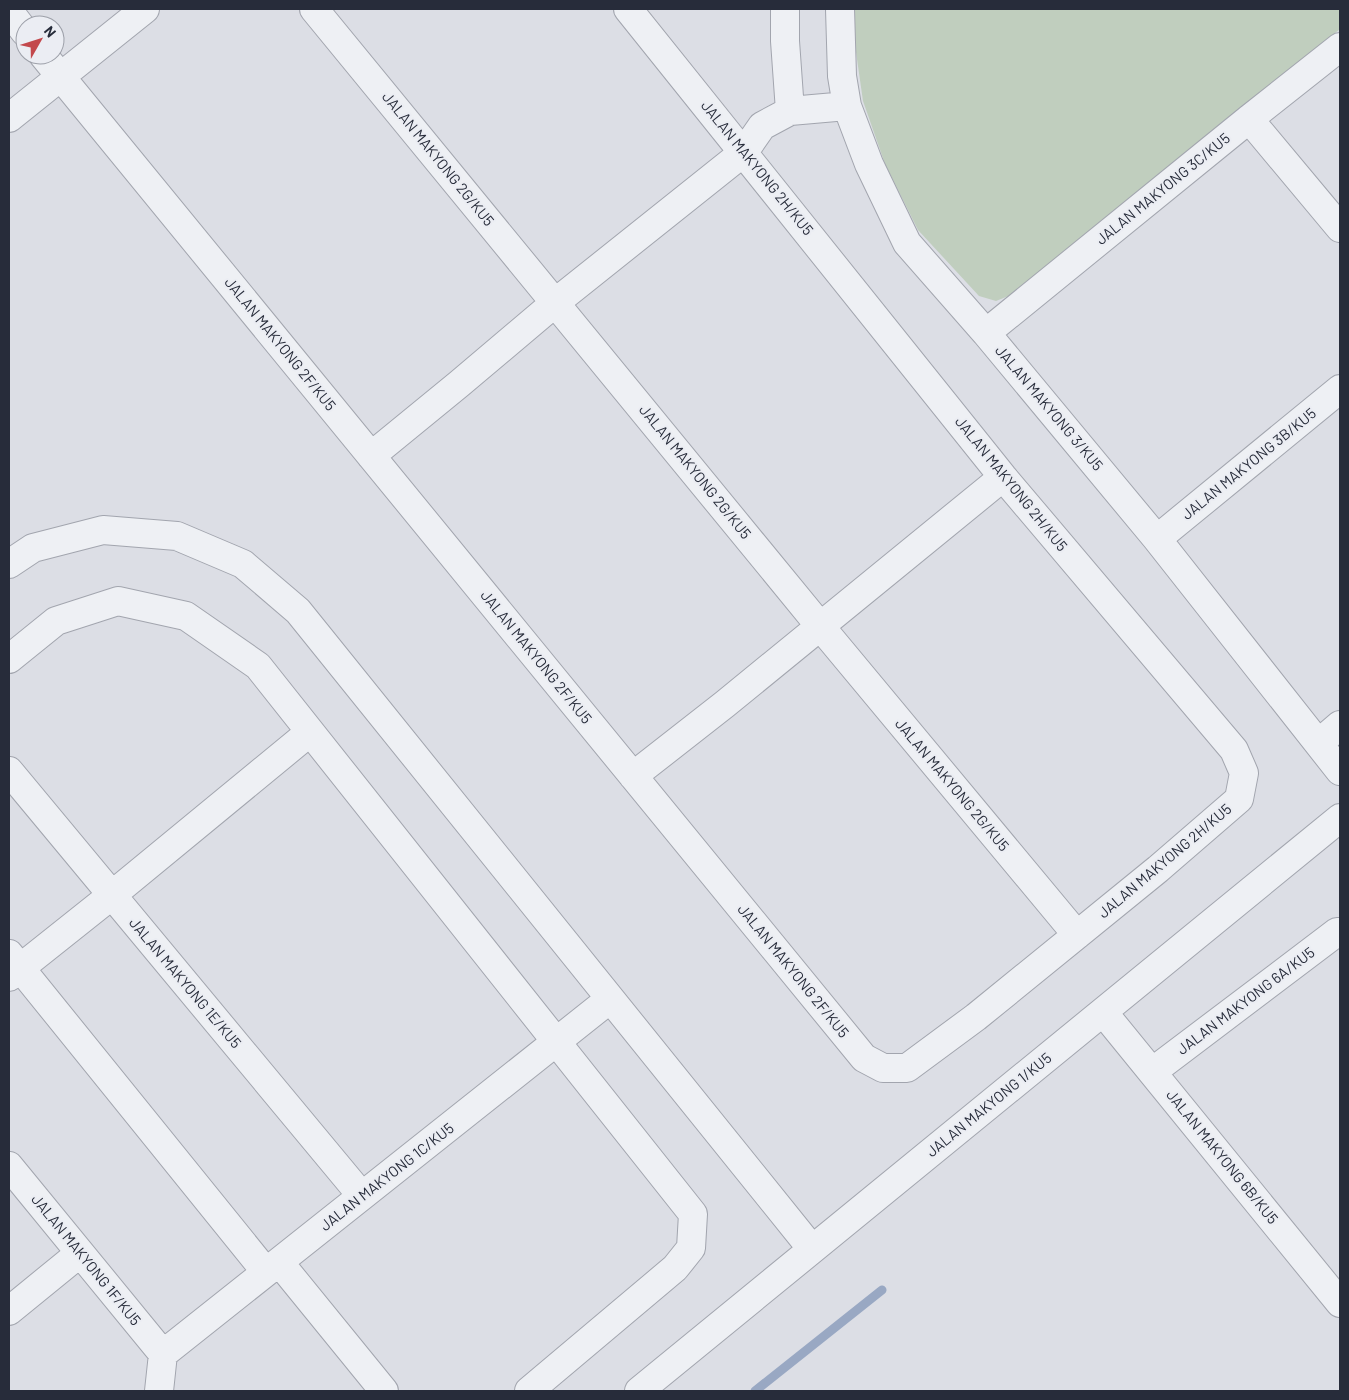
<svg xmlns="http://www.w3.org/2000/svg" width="1349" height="1400" font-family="Barlow,sans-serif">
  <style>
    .green { fill: #c0cebe }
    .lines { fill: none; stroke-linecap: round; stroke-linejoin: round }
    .stream { stroke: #99a8c3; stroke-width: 9 }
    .minor-casing { stroke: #a2a5ae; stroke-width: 30 }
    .minor { stroke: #eef0f4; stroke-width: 28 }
    .labels { text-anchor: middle; stroke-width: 4; stroke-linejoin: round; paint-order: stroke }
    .street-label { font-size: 15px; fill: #272c3a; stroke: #ebedf3 }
  </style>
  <rect width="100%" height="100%" fill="#dcdee5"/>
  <!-- green -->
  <path class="green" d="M855 9H1340V29L1016 293 996 301 979 296 918 230 885 164 863 101 854 38Z"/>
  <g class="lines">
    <!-- stream -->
    <path class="stream" d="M755 1391 882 1290"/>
    <!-- minor casing -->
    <g class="minor-casing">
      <path id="minor" d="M314 9 820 626 1077 935
        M785 9V41L790 111
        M840 9 842 76 847 106 869 164 907 243 986 333 1157 539 1340 771
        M9 11 25 32
        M43 55 864 1058 883 1068H907L976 1017 1158 869 1239 799 1244 773 1234 750 1003 477 628 9
        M9 118 145 9
        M1249 119 1340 228
        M986 333 1249 119 1340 47
        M371 456 459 384 556 302 744 152 762 126 790 111 847 106
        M1157 539 1340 389
        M9 564 33 548 103 530 177 536 243 564 298 611 812 1249
        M9 659 56 621 118 601 186 616 258 666 693 1214 691 1248 675 1268 529 1391
        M1319 743 1340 725
        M9 771 362 1196
        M633 776 725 704 1003 477
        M9 954 266 1272
        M9 977 112 895 310 732
        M1103 1012 1340 1303
        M1152 1072 1337 932H1340
        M9 1166 163 1354
        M279 1262 384 1391
        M9 1311 80 1253
        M163 1354 610 999
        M159 1391 163 1354
        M639 1391 1340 818"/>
    </g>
    <!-- minor -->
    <use href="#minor" class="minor"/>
  </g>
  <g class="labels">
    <!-- street labels -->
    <g class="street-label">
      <text transform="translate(438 159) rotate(51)" y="5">JALAN MAKYONG 2G/KU5</text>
      <text transform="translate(757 168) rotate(51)" y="5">JALAN MAKYONG 2H/KU5</text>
      <text transform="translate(1163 189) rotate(-39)" y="5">JALAN MAKYONG 3C/KU5</text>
      <text transform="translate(280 344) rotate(51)" y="5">JALAN MAKYONG 2F/KU5</text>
      <text transform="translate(1049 408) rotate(50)" y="5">JALAN MAKYONG 3/KU5</text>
      <text transform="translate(1249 464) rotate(-39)" y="5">JALAN MAKYONG 3B/KU5</text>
      <text transform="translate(695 472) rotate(51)" y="5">JALAN MAKYONG 2G/KU5</text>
      <text transform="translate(1011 484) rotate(51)" y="5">JALAN MAKYONG 2H/KU5</text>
      <text transform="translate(536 657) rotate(51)" y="5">JALAN MAKYONG 2F/KU5</text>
      <text transform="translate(952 785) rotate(50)" y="5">JALAN MAKYONG 2G/KU5</text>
      <text transform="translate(1165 861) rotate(-40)" y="5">JALAN MAKYONG 2H/KU5</text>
      <text transform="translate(793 971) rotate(51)" y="5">JALAN MAKYONG 2F/KU5</text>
      <text transform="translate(185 983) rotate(50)" y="5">JALAN MAKYONG 1E/KU5</text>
      <text transform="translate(1246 1001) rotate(-37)" y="5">JALAN MAKYONG 6A/KU5</text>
      <text transform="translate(989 1105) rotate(-39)" y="5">JALAN MAKYONG 1/KU5</text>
      <text transform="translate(1222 1157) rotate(51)" y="5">JALAN MAKYONG 6B/KU5</text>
      <text transform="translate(387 1177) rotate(-38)" y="5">JALAN MAKYONG 1C/KU5</text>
      <text transform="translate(86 1260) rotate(51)" y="5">JALAN MAKYONG 1F/KU5</text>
    </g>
  </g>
  <!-- border -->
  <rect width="1349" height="1400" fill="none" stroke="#272c3a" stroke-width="20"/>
  <!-- north arrow -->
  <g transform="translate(40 40) rotate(51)"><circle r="24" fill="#ebedf3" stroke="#9da0a9"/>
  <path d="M0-4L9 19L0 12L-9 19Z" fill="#c3484c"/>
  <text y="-8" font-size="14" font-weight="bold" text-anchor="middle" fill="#272c3a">N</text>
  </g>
</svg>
